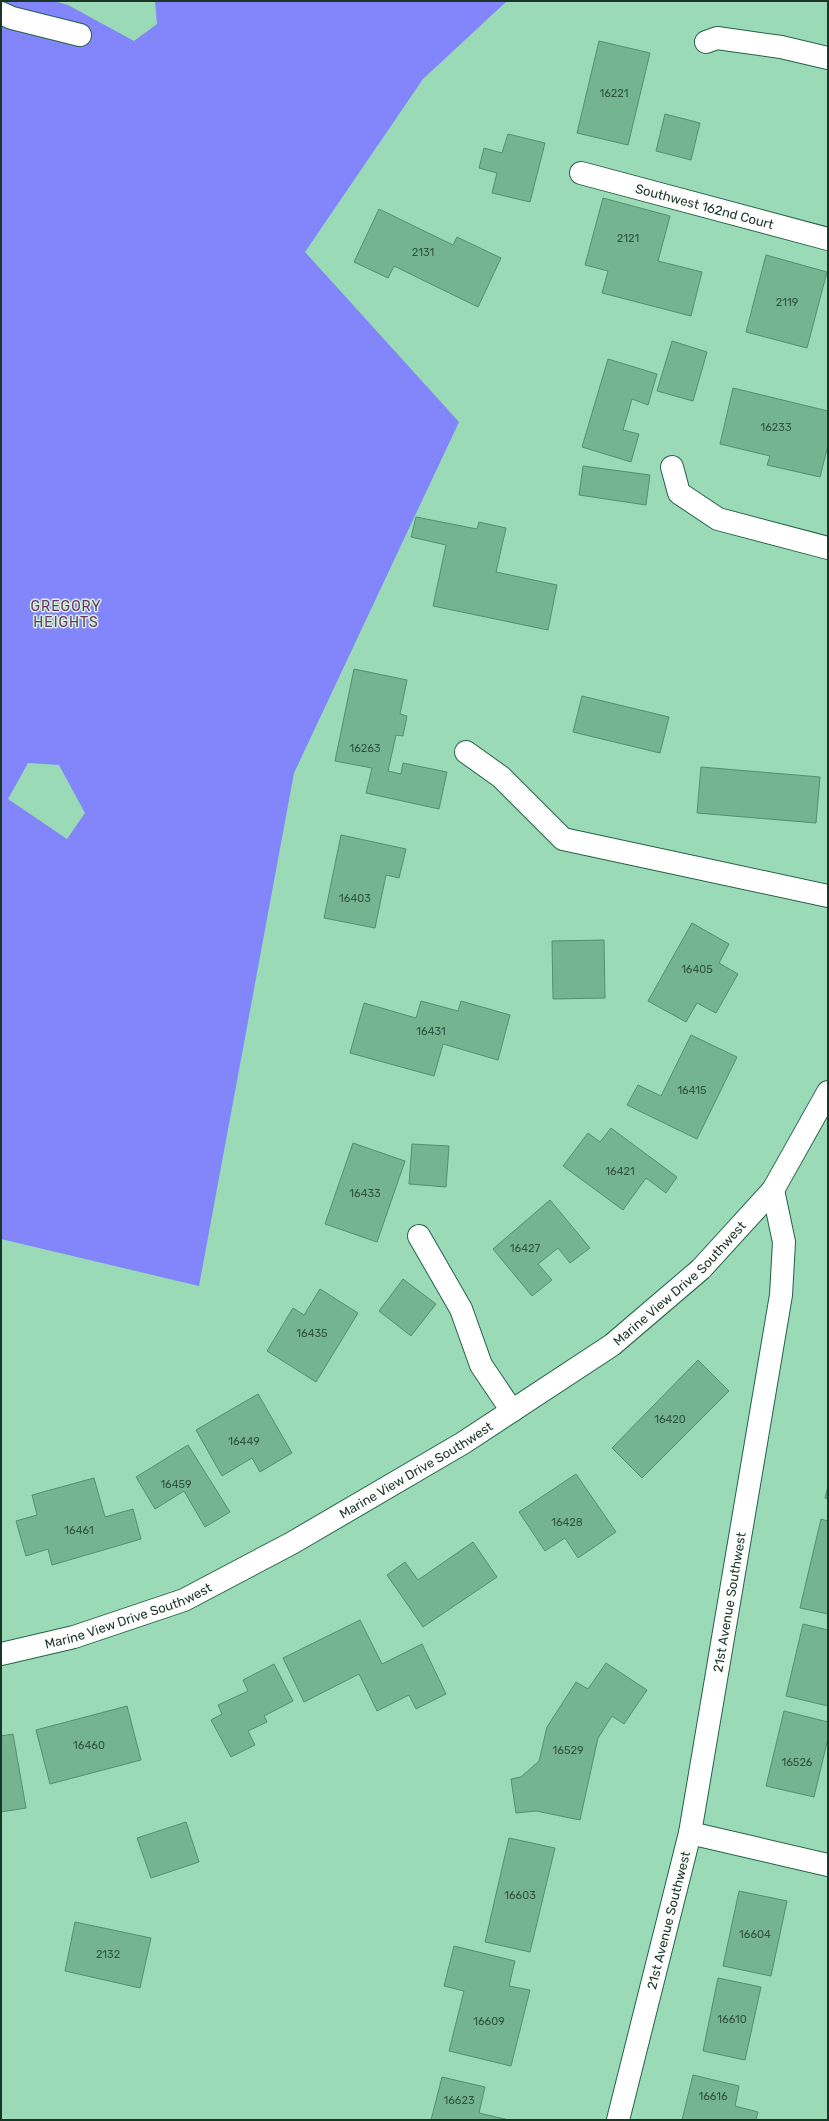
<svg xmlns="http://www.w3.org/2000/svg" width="829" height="2121" font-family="Rubik,sans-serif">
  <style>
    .forest { fill: #8286fa; fill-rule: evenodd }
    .building { fill: #75b491; stroke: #52906f }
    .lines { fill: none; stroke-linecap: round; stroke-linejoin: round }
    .minor-casing { stroke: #246345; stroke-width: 24 }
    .minor { stroke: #fff; stroke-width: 22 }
    .labels { text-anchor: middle; stroke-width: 3; stroke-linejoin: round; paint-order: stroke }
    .number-label { font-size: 11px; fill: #325542 }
    .street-label { font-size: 13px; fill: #1b3527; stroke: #d3f2e0 }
    .neighbourhood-label { font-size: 14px; letter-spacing: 1px; fill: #6d335d; stroke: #d3f2e0 }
  </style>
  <rect width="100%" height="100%" fill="#9adab6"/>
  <!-- forest -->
  <path class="forest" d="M1 1H54L68 5 134 41 157 24 155 1H507L423 79 305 252 459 422 294 773 199 1286 1 1239ZM28 763 59 765 85 813 67 839 8 799Z"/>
  <!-- building -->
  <path class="building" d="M599 41 650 53 628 145 577 133Z
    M665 114 700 123 691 160 656 151Z
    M508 134 545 143 530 202 492 193 497 173 479 168 484 148 502 153Z
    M603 198 670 216 658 261 702 272 691 316 602 293 608 271 585 265Z
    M379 209 453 245 457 237 501 258 478 307 394 266 388 278 354 262Z
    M766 255 827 272 807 348 746 332Z
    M672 341 707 352 693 401 657 391Z
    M608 359 657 374 648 405 632 399 623 430 639 434 631 462 582 447Z
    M733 388 828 411V445L820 477 767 465 770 456 720 444Z
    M583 466 650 475 646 505 579 495Z
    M416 517 477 529 479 522 506 528 496 572 557 585 548 630 433 606 446 545 411 537Z
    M354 669 407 680 400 714 407 716 403 736 396 735 388 771 401 774 403 763 447 772 439 809 366 793 372 768 335 761Z
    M582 696 669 717 660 753 573 732Z
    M701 767 820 777 816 823 697 813Z
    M341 835 406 849 399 878 386 875 375 928 324 918Z
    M692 923 729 944 719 963 738 974 716 1013 697 1003 686 1022 648 1001Z
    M604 940 605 998 553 999 552 941Z
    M421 1001 458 1011 461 1001 510 1015 498 1060 443 1044 434 1076 350 1053 364 1003 416 1018Z
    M691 1035 737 1057 697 1139 627 1105 638 1085 661 1096Z
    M611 1128 677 1177 666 1193 646 1178 623 1210 563 1166 588 1133 600 1142Z
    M353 1143 405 1161 377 1242 325 1224Z
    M412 1144 449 1146 446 1187 409 1184Z
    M550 1200 590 1248 570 1263 558 1248 538 1264 552 1280 532 1296 493 1249Z
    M403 1279 436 1304 411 1336 379 1311Z
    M320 1289 358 1313 316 1382 267 1351 293 1308 304 1315Z
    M698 1360 729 1391 642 1478 612 1448Z
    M258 1394 292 1453 260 1472 252 1458 222 1476 196 1430Z
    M188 1445 230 1512 205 1527 184 1491 155 1509 136 1477Z
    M576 1474 616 1532 578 1558 565 1538 545 1551 519 1512Z
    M94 1478 105 1517 133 1509 141 1539 52 1565 48 1549 26 1556 16 1521 37 1515 32 1495Z
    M828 1486V1499L825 1498Z
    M821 1519 828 1521V1614L800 1608Z
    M473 1542 497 1577 423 1627 387 1575 405 1562 418 1580Z
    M360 1620 382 1664 422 1644 446 1694 416 1709 409 1695 377 1711 359 1674 304 1702 283 1658Z
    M803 1624 828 1630V1706L786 1696Z
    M606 1663 647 1690 624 1724 612 1716 598 1738 580 1820 536 1811 516 1813 511 1779 521 1777 539 1761 547 1727 576 1682 588 1689Z
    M274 1664 293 1701 264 1716 267 1722 248 1731 255 1745 231 1757 211 1720 222 1714 218 1705 248 1691 243 1680Z
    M127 1706 141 1760 50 1784 36 1730Z
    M784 1711 828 1722V1738L814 1797 766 1786Z
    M13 1734 26 1808 1 1812V1736Z
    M186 1822 199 1862 151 1878 137 1838Z
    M509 1838 555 1848 530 1952 485 1942Z
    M739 1891 787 1901 771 1976 723 1966Z
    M75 1922 151 1938 140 1988 65 1971Z
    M454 1946 515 1961 509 1986 530 1990 511 2066 449 2051 464 1991 444 1986Z
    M718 1978 761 1987 745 2060 703 2051Z
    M693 2075 739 2086 735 2106 758 2112 756 2120H682Z
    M442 2077 485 2087 479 2113 509 2120H431Z"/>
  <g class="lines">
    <!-- minor casing -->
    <g class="minor-casing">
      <g id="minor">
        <path d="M1 13 12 18 80 35"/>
        <path d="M706 42 717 38 781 47 828 58"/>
        <path id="s1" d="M581 173 828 239"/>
        <path d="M672 467 679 493 718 519 828 548"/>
        <path d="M466 752 501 777 563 839 828 896"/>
        <path d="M419 1236 461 1309 481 1365 512 1411"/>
        <path id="s2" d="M1 1654 74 1637 184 1600 292 1543 463 1443 612 1345 701 1269 773 1190 828 1092"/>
        <path d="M690 1833 828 1865"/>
        <path id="s3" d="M618 2120 690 1833 781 1295 784 1242 773 1190"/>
      </g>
    </g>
    <!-- minor -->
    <use href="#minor" class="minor"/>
  </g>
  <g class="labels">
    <!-- number labels -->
    <g class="number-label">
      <text x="614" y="97">16221</text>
      <text x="628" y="242">2121</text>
      <text x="423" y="256">2131</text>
      <text x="787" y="306">2119</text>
      <text x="776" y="431">16233</text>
      <text x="365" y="752">16263</text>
      <text x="355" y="902">16403</text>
      <text x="697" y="973">16405</text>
      <text x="431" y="1035">16431</text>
      <text x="692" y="1094">16415</text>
      <text x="620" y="1175">16421</text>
      <text x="365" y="1197">16433</text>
      <text x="525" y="1252">16427</text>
      <text x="312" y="1337">16435</text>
      <text x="670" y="1423">16420</text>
      <text x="244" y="1445">16449</text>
      <text x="176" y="1488">16459</text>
      <text x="567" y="1526">16428</text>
      <text x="79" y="1534">16461</text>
      <text x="89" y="1749">16460</text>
      <text x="568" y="1754">16529</text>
      <text x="797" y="1766">16526</text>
      <text x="520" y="1899">16603</text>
      <text x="755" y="1938">16604</text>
      <text x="108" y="1958">2132</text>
      <text x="732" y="2023">16610</text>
      <text x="489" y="2025">16609</text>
      <text x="713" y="2100">16616</text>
      <text x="459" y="2104">16623</text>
    </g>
    <!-- street labels -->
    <g class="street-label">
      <text dy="5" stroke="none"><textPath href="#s1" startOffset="128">Southwest 162nd Court</textPath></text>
      <text dy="5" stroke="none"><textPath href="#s2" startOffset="781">Marine View Drive Southwest</textPath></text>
      <text dy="5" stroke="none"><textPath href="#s2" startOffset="457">Marine View Drive Southwest</textPath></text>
      <text dy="5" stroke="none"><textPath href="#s3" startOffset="530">21st Avenue Southwest</textPath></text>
      <text dy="5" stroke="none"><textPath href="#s2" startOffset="133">Marine View Drive Southwest</textPath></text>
      <text dy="5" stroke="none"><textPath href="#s3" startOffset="206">21st Avenue Southwest</textPath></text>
    </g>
    <!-- neighbourhood labels -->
    <g class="neighbourhood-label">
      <text x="66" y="611">GREGORY<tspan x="66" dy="16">HEIGHTS</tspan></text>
    </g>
  </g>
  <!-- border -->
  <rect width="829" height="2121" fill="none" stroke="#1b3527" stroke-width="4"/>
</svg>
